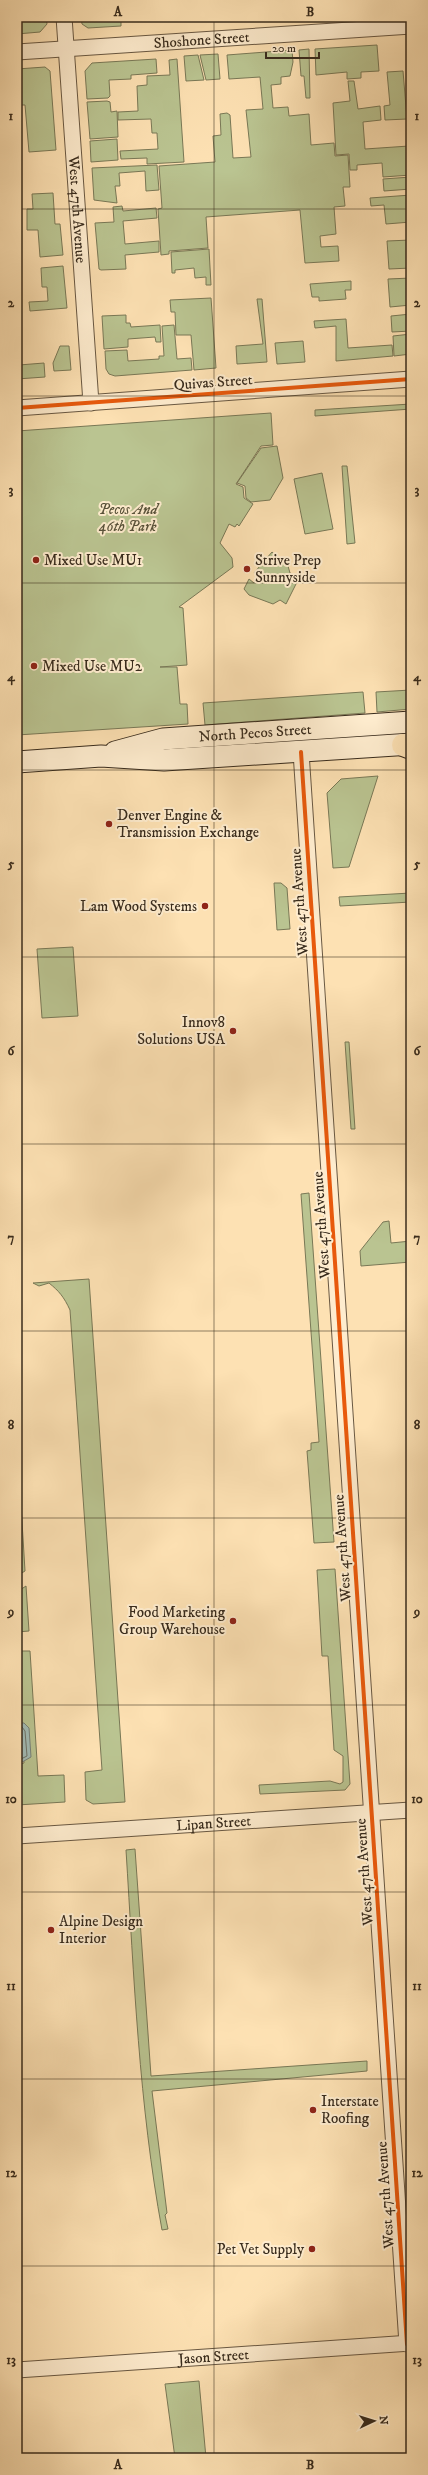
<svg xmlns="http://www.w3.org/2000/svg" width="428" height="2475" font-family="'IM FELL DW Pica',serif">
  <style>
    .green { fill: #bac491; stroke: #797856 }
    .water { fill: #a2bbb5; stroke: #788178 }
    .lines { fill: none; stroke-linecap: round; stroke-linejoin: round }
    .shore { stroke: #6d7368; stroke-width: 1 }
    .street-casing { stroke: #695842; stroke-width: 17 }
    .secondary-casing { stroke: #382b1c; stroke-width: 23 }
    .highway-casing { stroke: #382b1c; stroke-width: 24 }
    .street { stroke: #feecce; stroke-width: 15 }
    .secondary { stroke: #feecce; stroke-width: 21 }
    .highway { stroke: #fde1b3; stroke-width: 22 }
    .cycleway-casing { stroke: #feecce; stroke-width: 6 }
    .cycleway { stroke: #e8590c; stroke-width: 4 }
    .grid { fill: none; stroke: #382b1c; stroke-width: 1; stroke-opacity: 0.55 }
    .poi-dot { fill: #8f2418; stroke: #feecce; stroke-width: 1.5 }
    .labels { text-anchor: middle; stroke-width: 4; stroke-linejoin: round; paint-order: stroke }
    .street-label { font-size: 15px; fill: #382b1c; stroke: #feecce }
    .park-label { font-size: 15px; font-style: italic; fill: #585139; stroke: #feecce }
    .poi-label { font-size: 15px; fill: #382b1c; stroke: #feecce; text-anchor: start }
    .neatline { fill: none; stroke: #382b1c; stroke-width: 1.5 }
    .grid-label { font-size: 13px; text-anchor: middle; font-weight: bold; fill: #382b1c }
  </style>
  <rect width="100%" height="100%" fill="#fde1b3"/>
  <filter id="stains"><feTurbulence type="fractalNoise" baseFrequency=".005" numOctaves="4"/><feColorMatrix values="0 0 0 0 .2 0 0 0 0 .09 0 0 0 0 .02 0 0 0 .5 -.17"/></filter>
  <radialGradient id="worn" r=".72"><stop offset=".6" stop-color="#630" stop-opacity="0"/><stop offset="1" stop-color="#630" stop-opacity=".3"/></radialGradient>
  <!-- green -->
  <path class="green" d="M20 17H46L47 24 40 32 17 34V19Z
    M81 17H121V26L88 28 82 24Z
    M377 45 379 71 361 72V78L347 79V72L316 75 315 49Z
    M309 49 310 98H306L304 76H301L299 50Z
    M292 50 293 62 290 76 281 77V84L271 85 273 108 288 107 289 116 309 114 311 145 334 143 335 156 348 155 350 187H343L345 206 334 207 336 234 320 236 321 247 338 246 339 261 305 263 300 210 206 217 208 248 169 251V254L161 255 158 209 162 208 159 166 215 162 213 136 221 135 220 114 227 113 230 115 233 158 251 157 246 110 263 109 260 77 229 79 227 55Z
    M218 54 220 79 206 80 200 55Z
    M198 55 204 80 186 81 184 56Z
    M156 59 157 73 131 75V79L109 80 110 96 108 98 87 99 85 71 92 63Z
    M177 59 184 162 147 164V158L121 159 120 151 158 149 157 133H152L151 119 118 120V112L138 111 137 86 147 85V76L170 75 169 60Z
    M45 67 50 71 56 150 29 152 25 105H19L17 69Z
    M403 71 407 119 385 120 384 106 390 105 387 72Z
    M348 81H354L358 109 380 106 381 120 363 122 365 149 409 146 411 175 383 177 382 163 357 165V170H350L349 154 336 155 333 103 350 101Z
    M107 101 110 102 111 112 117 111 118 137 90 139 87 102Z
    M117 139 118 160 91 162 90 141Z
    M157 165 159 190 146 191 145 171 119 173 120 186H115L117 203 94 200 92 168Z
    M411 177V189L384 191 383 179Z
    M53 193 55 224H60L63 255 40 257 38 230H27V209H33L32 194Z
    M411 195V222L386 224 384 205 371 206 370 198Z
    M122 206 123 211 156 208 157 218 123 221 125 244 159 241V252L125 255 126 269 101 270 99 269 95 223 114 222 113 207Z
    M411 240V268L389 269 387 241Z
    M209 249 211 285H206V277L195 278 194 268 175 270V273H172L171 252Z
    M63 266 67 308 30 311 29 302 48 301 47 287H42L41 268Z
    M411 278V305L390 307 388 279Z
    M351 281V290H345L346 299 319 301V297H312L310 284Z
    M211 298 216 368 194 370 191 335H176L175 312H171L170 300Z
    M257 299H262L267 362 237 364 236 346 263 344Z
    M411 314V331L392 332 391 316Z
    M126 315V323H130L131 327 160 325 161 342H156L155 337 128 339V347L104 349 102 316Z
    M346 319 348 348 392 345 393 356 336 361V326L315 328 314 321Z
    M174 325 177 359 191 358 192 370 115 376 109 374 106 369 105 351 127 350 128 361 159 359V356H164L162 326Z
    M411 334V354L394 356 393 336Z
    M303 341 305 362 277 364 275 343Z
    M60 346H69L71 370 54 371 53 363Z
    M17 359 19 365 44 363 45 377 17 379Z
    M411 404V409L315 416V410Z
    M271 413 273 445 261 446 236 484 243 487 244 498 253 504 239 526 237 524 235 527 229 524 220 543 232 558 233 567 179 607 183 608 187 665 160 667H177L180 704H187L188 724 17 735V431Z
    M277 446 283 478 270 500 251 502 246 498 245 486 237 483 261 448Z
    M342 466H347L355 543 347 544Z
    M322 473 333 529 305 534 294 479Z
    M272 552 288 566 290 573 299 578 286 604 280 600 273 604 249 595 244 589 249 579 254 583 258 577 254 573Z
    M411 690V709L377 712 376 692Z
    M363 692 365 713 205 725 203 703Z
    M378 776 349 867 333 868 327 793 341 779Z
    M274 883H281L287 888 290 929 277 930Z
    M411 893V902L340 906 339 897Z
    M73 947 78 1016 42 1018 37 949Z
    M345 1042H349L355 1129H351Z
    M309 1193 334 1542 314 1543 307 1451 311 1450V1443L319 1442 301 1194Z
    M389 1221 391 1243 411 1241V1262L361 1266 360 1251 383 1222Z
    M89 1279 125 1802 93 1804 86 1800 85 1772 102 1770 70 1310C64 1297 59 1291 49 1283L39 1286 33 1283Z
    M17 1488H20L25 1571 17 1576Z
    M335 1569 350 1784 345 1790 260 1794 259 1785 330 1781 340 1784 343 1782V1756L334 1750 328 1656H322L317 1570Z
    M26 1586 29 1631 17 1632V1592Z
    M17 1651H30L38 1776 64 1775 65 1802 17 1805V1765L24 1763 20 1722 17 1723Z
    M135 1849 151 2076 367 2061V2071L152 2091 167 2213 165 2215 168 2229 162 2230C139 2105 134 1977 126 1850Z
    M199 2381 206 2458H175L165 2384Z"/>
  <!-- water -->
  <path class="water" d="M17 1723H24L29 1728 31 1757 17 1765Z"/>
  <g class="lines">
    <!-- shore -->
    <path class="shore" d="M17 1727H22L25 1731 27 1756 17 1761"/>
    <!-- street casing -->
    <g class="street-casing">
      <g id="street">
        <path id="s1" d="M64 17 91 403"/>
        <path id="s2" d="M17 52 411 26"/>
        <path d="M17 408 411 379"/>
        <path d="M301 752 407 2344"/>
        <path id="s3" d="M17 1836 411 1810"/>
        <path id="s4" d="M17 2370 411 2343"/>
      </g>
    </g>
    <!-- secondary casing -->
    <g class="secondary-casing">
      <g id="secondary">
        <path id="s5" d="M115 752 163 739 411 722"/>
        <path d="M17 762 101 756 164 760 411 744"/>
      </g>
    </g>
    <!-- highway casing -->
    <g class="highway-casing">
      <path id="highway" d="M403 745 411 748"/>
    </g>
    <!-- street -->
    <use href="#street" class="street"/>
    <!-- secondary -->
    <use href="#secondary" class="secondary"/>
    <!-- highway -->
    <use href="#highway" class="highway"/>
    <!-- cycleway casing -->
    <g class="cycleway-casing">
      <path id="cycleway" d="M17 408 411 379
        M301 752 407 2344"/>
    </g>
    <!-- cycleway -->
    <use href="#cycleway" class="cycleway"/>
  </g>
  <!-- grid -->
  <path class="grid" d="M214 17V2458M17 209H411M17 396H411M17 583H411M17 770H411M17 957H411M17 1144H411M17 1331H411M17 1518H411M17 1705H411M17 1892H411M17 2079H411M17 2266H411"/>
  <!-- markers -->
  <g class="poi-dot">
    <circle cx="36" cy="560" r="4"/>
    <circle cx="247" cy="569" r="4"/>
    <circle cx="34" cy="666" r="4"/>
    <circle cx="109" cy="824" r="4"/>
    <circle cx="205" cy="906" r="4"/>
    <circle cx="233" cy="1031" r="4"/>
    <circle cx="233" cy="1621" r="4"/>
    <circle cx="51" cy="1930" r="4"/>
    <circle cx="313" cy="2110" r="4"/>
    <circle cx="312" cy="2249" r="4"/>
  </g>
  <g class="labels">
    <!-- street labels -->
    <g class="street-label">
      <text dy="5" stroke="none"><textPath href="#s2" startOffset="185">Shoshone Street</textPath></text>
      <text dy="5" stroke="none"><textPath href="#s1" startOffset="193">West 47th Avenue</textPath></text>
      <text transform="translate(213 382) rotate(-4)" y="5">Quivas Street</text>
      <text dy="5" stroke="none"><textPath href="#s5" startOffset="142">North Pecos Street</textPath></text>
      <text transform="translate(299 902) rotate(-94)" y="5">West 47th Avenue</text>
      <text transform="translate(321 1225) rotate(-94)" y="5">West 47th Avenue</text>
      <text transform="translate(342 1548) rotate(-94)" y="5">West 47th Avenue</text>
      <text dy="5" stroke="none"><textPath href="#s3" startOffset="197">Lipan Street</textPath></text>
      <text transform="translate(364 1872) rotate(-94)" y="5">West 47th Avenue</text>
      <text transform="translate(385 2195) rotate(-94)" y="5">West 47th Avenue</text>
      <text dy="5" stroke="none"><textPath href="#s4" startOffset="197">Jason Street</textPath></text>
    </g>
    <!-- park labels -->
    <g class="park-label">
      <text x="128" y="514">Pecos And<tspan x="128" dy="17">46th Park</tspan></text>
    </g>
    <!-- poi labels -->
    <g class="poi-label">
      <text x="44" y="565">Mixed Use MU1</text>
      <text x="255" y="565">Strive Prep<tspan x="255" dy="17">Sunnyside</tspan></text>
      <text x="42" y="671">Mixed Use MU2</text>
      <text x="117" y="820">Denver Engine &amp;<tspan x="117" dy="17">Transmission Exchange</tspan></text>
      <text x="197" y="911" text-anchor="end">Lam Wood Systems</text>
      <text x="225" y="1027" text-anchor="end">Innov8<tspan x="225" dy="17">Solutions USA</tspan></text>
      <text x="225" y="1617" text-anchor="end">Food Marketing<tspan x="225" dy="17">Group Warehouse</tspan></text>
      <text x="59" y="1926">Alpine Design<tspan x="59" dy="17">Interior</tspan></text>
      <text x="321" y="2106">Interstate<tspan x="321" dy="17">Roofing</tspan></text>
      <text x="304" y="2254" text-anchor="end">Pet Vet Supply</text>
    </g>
  </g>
  <!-- margin -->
  <rect width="428" height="2475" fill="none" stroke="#fde1b3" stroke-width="44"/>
  <!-- north arrow -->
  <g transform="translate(374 2421) rotate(86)" stroke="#feecce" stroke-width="3" paint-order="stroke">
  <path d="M0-3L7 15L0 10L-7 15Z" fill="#382b1c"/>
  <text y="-6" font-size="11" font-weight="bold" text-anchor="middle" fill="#382b1c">N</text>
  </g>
  <!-- scale -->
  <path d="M266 52v6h53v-6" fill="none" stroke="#382b1c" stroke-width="2"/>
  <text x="272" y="52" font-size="12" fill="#382b1c" stroke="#feecce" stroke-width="3" paint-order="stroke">20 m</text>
  <rect x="22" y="22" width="384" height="2431" class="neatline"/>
  <g class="grid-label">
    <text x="118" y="16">A</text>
    <text x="310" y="16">B</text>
    <text x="11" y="120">1</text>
    <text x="417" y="120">1</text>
    <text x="11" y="307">2</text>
    <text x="417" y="307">2</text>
    <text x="11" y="494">3</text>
    <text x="417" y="494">3</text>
    <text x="11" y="681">4</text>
    <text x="417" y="681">4</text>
    <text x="11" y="868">5</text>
    <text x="417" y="868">5</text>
    <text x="11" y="1055">6</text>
    <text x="417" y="1055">6</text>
    <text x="11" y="1242">7</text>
    <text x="417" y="1242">7</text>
    <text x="11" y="1429">8</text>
    <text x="417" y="1429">8</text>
    <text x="11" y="1616">9</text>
    <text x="417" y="1616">9</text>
    <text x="11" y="1803">10</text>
    <text x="417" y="1803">10</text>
    <text x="11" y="1990">11</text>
    <text x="417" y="1990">11</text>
    <text x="11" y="2177">12</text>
    <text x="417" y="2177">12</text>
    <text x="11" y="2364">13</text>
    <text x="417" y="2364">13</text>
    <text x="118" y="2469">A</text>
    <text x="310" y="2469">B</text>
  </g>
  <rect width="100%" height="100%" filter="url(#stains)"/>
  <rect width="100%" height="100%" fill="url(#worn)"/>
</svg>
